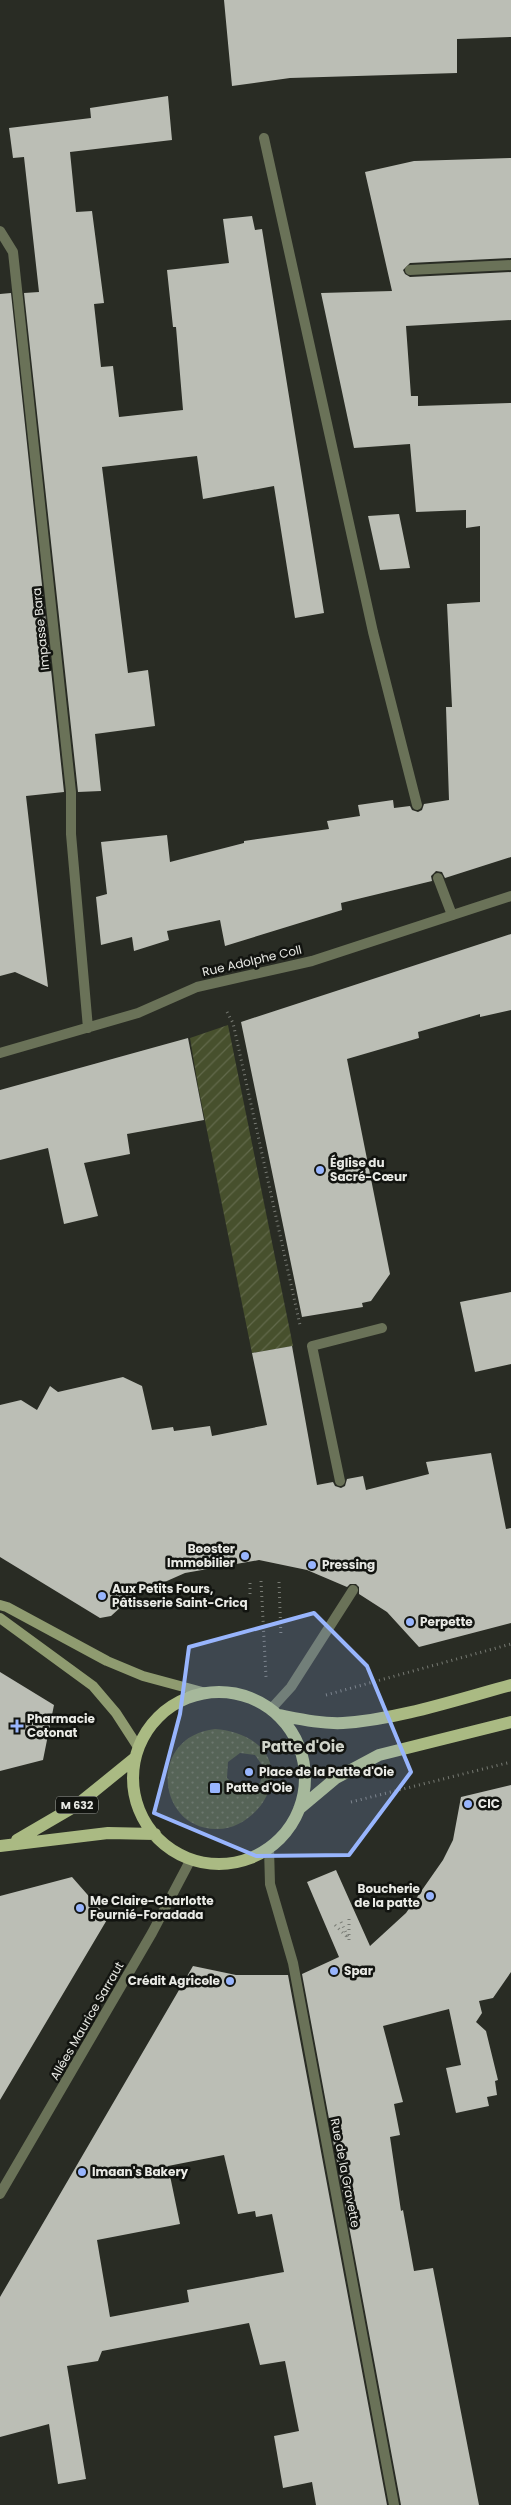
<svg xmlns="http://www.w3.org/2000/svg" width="511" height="2505" font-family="Poppins,sans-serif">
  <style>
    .grass { fill: url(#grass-dots); fill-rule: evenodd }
    .garden { fill: url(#garden-furrows) }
    .building { fill: #bbbeb5; fill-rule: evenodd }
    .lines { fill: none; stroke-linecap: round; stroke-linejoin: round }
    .path { stroke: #777a73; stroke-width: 3; stroke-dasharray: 1 4; stroke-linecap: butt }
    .service { stroke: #6a7258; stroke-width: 10 }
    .minor { stroke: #6a7258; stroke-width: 10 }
    .tertiary { stroke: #6a7258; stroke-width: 10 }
    .secondary { stroke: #8f9b70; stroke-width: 10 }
    .primary { stroke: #aaba83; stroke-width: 12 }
    .marked { fill: #98b5fd; fill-opacity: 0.2; stroke: #98b5fd; stroke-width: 4; stroke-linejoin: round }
    .poi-dot { fill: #98b5fd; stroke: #121410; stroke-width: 2 }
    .labels { text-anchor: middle; stroke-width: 5; stroke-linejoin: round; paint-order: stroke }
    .shield { fill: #121410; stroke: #a8aaa5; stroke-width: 1 }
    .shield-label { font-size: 11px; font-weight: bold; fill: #e9eae5 }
    .street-label { font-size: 12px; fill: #e9eae5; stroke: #121410 }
    .poi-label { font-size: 12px; font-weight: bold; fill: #e9eae5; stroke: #121410; text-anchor: start }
    .quarter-label { font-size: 15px; font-weight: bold; fill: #d0d4ca; stroke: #121410 }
  </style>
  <defs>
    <pattern id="grass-dots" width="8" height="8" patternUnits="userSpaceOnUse" patternTransform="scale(1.25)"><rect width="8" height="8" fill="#47502d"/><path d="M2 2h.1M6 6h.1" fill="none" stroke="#62694b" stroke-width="1.8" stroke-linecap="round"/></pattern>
    <pattern id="garden-furrows" width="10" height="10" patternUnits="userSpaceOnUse" patternTransform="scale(1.25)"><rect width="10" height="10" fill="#47502d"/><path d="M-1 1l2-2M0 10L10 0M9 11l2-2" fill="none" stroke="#62694b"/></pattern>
  </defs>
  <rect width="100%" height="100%" fill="#292c24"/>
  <!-- grass -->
  <path class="grass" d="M215 1729C237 1730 267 1742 271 1767 277 1797 247 1829 218 1829 157 1831 146 1737 215 1729ZM240 1753 255 1755 264 1768 260 1783 246 1790 238 1788 227 1778 228 1762Z"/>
  <!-- garden -->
  <path class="garden" d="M228 1025 293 1346 252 1353 198 1086 190 1038Z"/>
  <!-- building -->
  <path class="building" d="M224 0H511V37L457 39V73L290 78 232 86Z
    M168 96 172 140 70 152 76 212 92 211 104 303 94 304 101 367 113 366 119 417 183 410 176 327H173L167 270 229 263 223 219 252 216 255 230 262 229 324 613 295 618 274 486 203 499 197 456 102 467 128 673 148 670 155 726 95 734 101 791 78 792 24 293 39 292 24 157 13 158 9 128 91 118 90 108Z
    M511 158V258L410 263 403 270 405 274 410 277 511 272V320L406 326 411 396H418V406L511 403V857L445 878 442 872 436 871 431 876 432 881 341 903 342 910 225 946 220 920 167 931 169 940 134 951 132 937 101 945 96 897 107 894 101 842 167 835 170 862 244 843V841L329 829 327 821 360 816 358 805 393 800 394 808 410 806 412 810 418 812 422 810 424 804 449 800 446 707H452L447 604 480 602V526L466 528V510L416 512 410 444 354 448 321 293 392 291 365 172 414 161Z
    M11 293 64 792 26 796 48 987 15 972 0 976V294Z
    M399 514 410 568 380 570 368 516Z
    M511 934V1010L480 1017V1014L418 1032 419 1038 347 1059 390 1274 371 1301 362 1303 363 1307 302 1317 241 1022Z
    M188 1038 204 1120 127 1134 130 1154 84 1163 98 1216 64 1224 48 1148 0 1160V1090Z
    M511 1292V1364L475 1372 460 1302Z
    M292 1346 317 1485 333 1482 335 1486 341 1488 345 1486 347 1479 363 1476 366 1490 429 1474 426 1462 491 1453 506 1529 511 1528V1623L419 1647 387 1612 359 1594V1587L356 1584H350L347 1587 307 1570 259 1560 185 1573 133 1596 111 1616 100 1618 0 1557V1405L21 1400 37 1410 50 1386 58 1392 123 1377 142 1386 152 1430 173 1427 174 1431 210 1426 212 1436 267 1425 252 1353Z
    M0 1672 54 1705 43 1760 0 1771Z
    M511 1785V1972L493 1998 479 2001 482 2013 476 2022 486 2031 498 2080 495 2081 497 2095 487 2097 489 2106 456 2113 446 2068 461 2065 449 2009 383 2026 403 2102 394 2104 400 2135 390 2137 401 2211 403 2210 414 2271 433 2268 479 2505H401L302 1974 339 1957 307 1882 336 1870 370 1946 406 1913 443 1860 453 1840 461 1797Z
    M72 1877 108 1918 0 2100V1896Z
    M193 1966 236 1975H288L387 2505H316L312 2482 283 2488 274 2436 299 2431 285 2361 260 2365 249 2323 102 2351 98 2361 67 2366 86 2479 58 2484 49 2424 0 2437V2297ZM224 2155 238 2214 255 2211 256 2217 272 2214 284 2272 187 2290 189 2302 110 2317 97 2240 180 2224 168 2166Z"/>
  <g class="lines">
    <!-- path -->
    <path class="path" d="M227 1012 233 1023 300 1325
      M261 1581 266 1677
      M279 1582 281 1637
      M250 1583V1596
      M326 1695 511 1644
      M351 1802 511 1762
      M341 1922 348 1937
      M335 1925 349 1939
      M349 1940V1918"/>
    <!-- service -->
    <path class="service" d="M264 138 373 632 417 805
      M410 270 511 265
      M438 878 452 915
      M340 1481 312 1346 382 1328
      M271 1709 291 1687 353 1590"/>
    <!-- minor -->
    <path class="minor" d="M0 231 13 252 71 792V834L88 1028
      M0 1053 138 1013 197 987 312 961 511 896
      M269 1848 270 1884 293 1963 394 2505"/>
    <!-- tertiary -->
    <path class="tertiary" d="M0 2194 152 1933 191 1859"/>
    <!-- secondary -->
    <path class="secondary" d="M0 1605 7 1607 107 1661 143 1676 206 1693
      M0 1618 93 1686 116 1713 138 1747"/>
    <!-- primary -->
    <path class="primary" d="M133 1778a86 86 0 1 1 172 0a86 86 0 1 1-172 0Z
      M278 1715C299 1719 321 1724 343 1723 396 1720 459 1699 511 1685
      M299 1809 336 1778 379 1755 511 1722
      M17 1840 77 1805 135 1758
      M0 1846 108 1833 155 1834"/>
  </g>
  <!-- marked area -->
  <path class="marked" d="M314 1613 367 1666 411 1772 349 1855 256 1856 154 1813 180 1714 189 1647Z"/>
  <!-- markers -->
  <g class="poi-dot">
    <circle cx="320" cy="1170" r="5"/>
    <circle cx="245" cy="1556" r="5"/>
    <circle cx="312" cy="1565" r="5"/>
    <circle cx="102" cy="1596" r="5"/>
    <circle cx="410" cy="1622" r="5"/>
    <path d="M14.5 1718.5h5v5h5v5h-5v5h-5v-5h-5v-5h5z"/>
    <circle cx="249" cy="1772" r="5"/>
    <rect x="209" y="1782" width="12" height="12" rx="2.5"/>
    <circle cx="468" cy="1804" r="5"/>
    <circle cx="430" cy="1896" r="5"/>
    <circle cx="80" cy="1908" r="5"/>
    <circle cx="334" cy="1971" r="5"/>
    <circle cx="230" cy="1981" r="5"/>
    <circle cx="82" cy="2172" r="5"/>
  </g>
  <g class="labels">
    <!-- shield labels -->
    <rect class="shield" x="56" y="1796.5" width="42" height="17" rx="4"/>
    <g class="shield-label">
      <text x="77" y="1809">M 632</text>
    </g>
    <!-- street labels -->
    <g class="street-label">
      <text transform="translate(41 629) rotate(-96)" y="4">Impasse Bara</text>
      <text transform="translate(252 961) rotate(-13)" y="4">Rue Adolphe Coll</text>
      <text transform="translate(87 2021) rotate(-60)" y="4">Allées Maurice Sarraut</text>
      <text transform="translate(345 2173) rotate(79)" y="4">Rue de la Gravette</text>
    </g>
    <!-- poi labels -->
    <g class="poi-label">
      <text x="330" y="1167">Église du<tspan x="330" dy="14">Sacré-Cœur</tspan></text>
      <text x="235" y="1553" text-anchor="end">Booster<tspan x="235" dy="14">Immobilier</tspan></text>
      <text x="322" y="1569">Pressing</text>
      <text x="112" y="1593">Aux Petits Fours,<tspan x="112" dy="14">Pâtisserie Saint-Cricq</tspan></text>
      <text x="420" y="1626">Perpette</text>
      <text x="27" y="1723">Pharmacie<tspan x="27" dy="14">Cotonat</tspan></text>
      <text x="259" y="1776">Place de la Patte d'Oie</text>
      <text x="226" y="1792">Patte d'Oie</text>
      <text x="478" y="1808">CIC</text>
      <text x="420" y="1893" text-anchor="end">Boucherie<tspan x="420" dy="14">de la patte</tspan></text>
      <text x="90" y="1905">Me Claire-Charlotte<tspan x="90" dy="14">Fournié-Foradada</tspan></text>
      <text x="344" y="1975">Spar</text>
      <text x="220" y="1985" text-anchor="end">Crédit Agricole</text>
      <text x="92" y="2176">Imaan's Bakery</text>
    </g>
    <!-- quarter labels -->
    <g class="quarter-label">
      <text x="303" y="1752">Patte d'Oie</text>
    </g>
  </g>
</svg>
